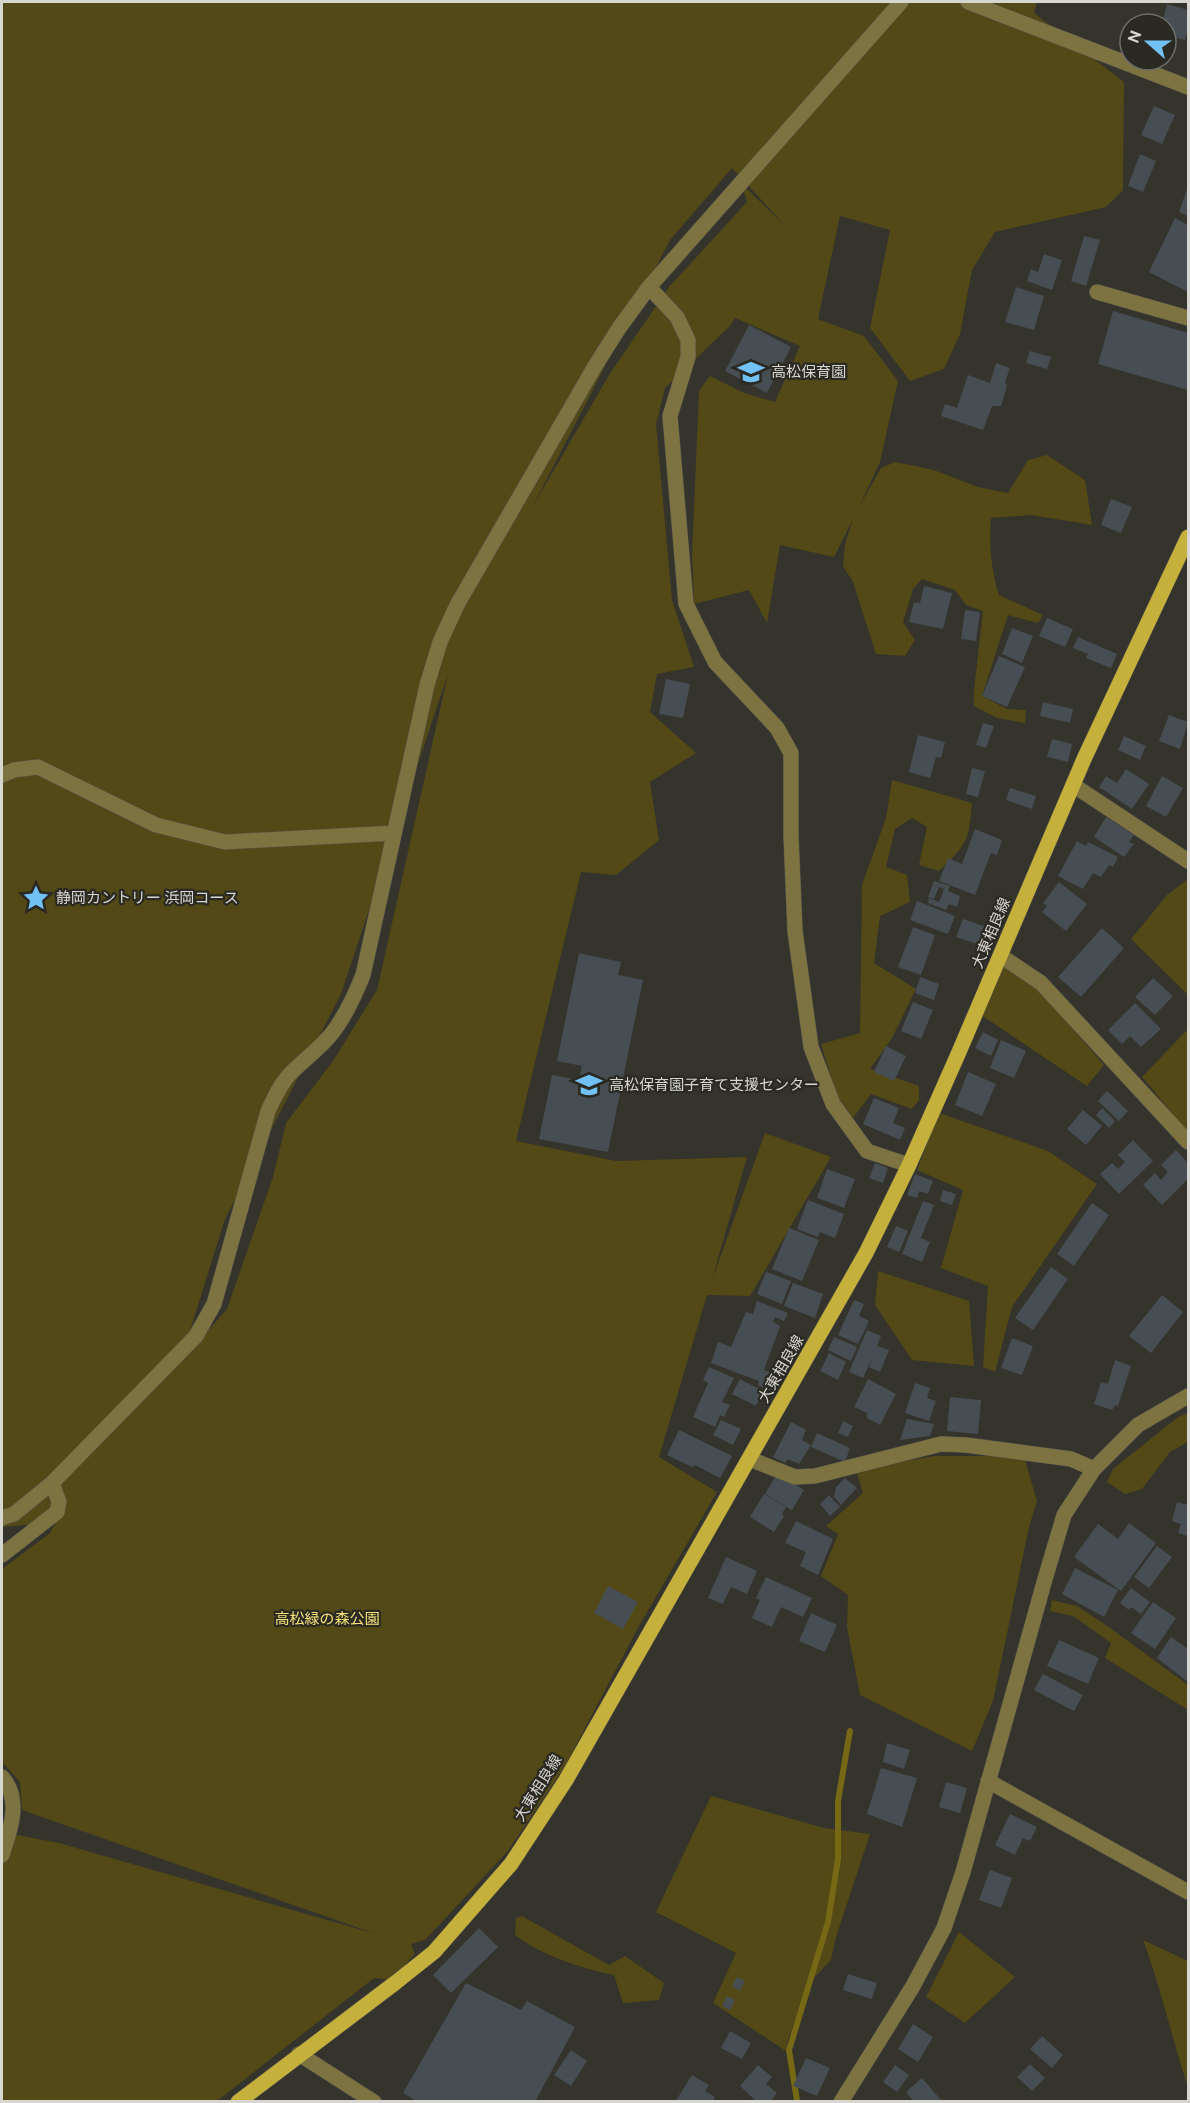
<svg xmlns="http://www.w3.org/2000/svg" width="1190" height="2103" font-family="Ubuntu,'Noto Sans JP',sans-serif">
  <style>
    .green { fill: #524916; fill-rule: evenodd }
    .lines { fill: none; stroke-linecap: round; stroke-linejoin: round }
    .stream { stroke: #766814; stroke-width: 6 }
    .building { fill: #474e53 }
    .minor-casing { stroke: #51504a; stroke-width: 16 }
    .major-casing { stroke: #51504a; stroke-width: 16 }
    .minor { stroke: #7c7340; stroke-width: 15 }
    .major { stroke: #c5b03b; stroke-width: 15 }
    .labels { text-anchor: middle; stroke-width: 4.5; stroke-linejoin: round; paint-order: stroke }
    .poi-label { font-size: 15px; fill: #d7d6d1; stroke: #2a2922; text-anchor: start }
    .street-label { font-size: 15px; fill: #d7d6d1; stroke: #2a2922 }
    .park-label { font-size: 15px; fill: #f6e277; stroke: #2a2922 }
  </style>
  <rect width="100%" height="100%" fill="#34332c"/>
  <!-- green -->
  <path class="green" d="M2 2H1037L1034 13 1124 82 1123 190 1106 207 995 232 972 270 960 334 944 369 910 381 870 328 890 230 840 216 818 319 864 336 898 381 880 462 859 507 881 468 895 462 934 470 978 487 1008 493 1028 460 1047 455 1085 480 1092 525 1031 515 991 518C989 546 991 569 999 595L1043 615 1038 623 1008 615 982 696 1007 709 1026 710 1025 723 997 718 974 706V690L983 611 966 605 955 590 922 579 913 589 903 622 915 640 905 656 876 654 853 582 843 566 845 544 853 519 834 557 780 545 767 623 749 590 694 604 692 555 699 391 710 376 744 393 775 402 800 346 735 318 730 326 665 388 656 424 672 600 694 667 657 674 650 712 696 753 650 782 659 840 616 875 581 872 516 1141 616 1161 747 1157 712 1280 765 1133 831 1157 750 1296 707 1295 659 1457 717 1492 639 1626 564 1768 508 1851 425 1940 411 1944 415 1954 390 1980 374 1978 217 2101 2 2102V1832L59 1843 376 1934 22 1810 20 1782 2 1762V1569L50 1533 56 1522 2 1527ZM732 168 788 229 741 183 747 202 669 287 609 375 533 506 670 240ZM448 674 377 990 333 1061 286 1123 273 1177 227 1309 180 1363 225 1219 341 994Z
    M892 780 972 803C969 840 967 845 939 871L919 865 927 827 912 818 895 829 886 867 907 875 910 902 880 916 874 963 916 989 892 1038 870 1069 919 1086V1100L912 1109 871 1094 853 1118 837 1096 821 1044 860 1033 862 885 886 818Z
    M1188 879V995L1131 939 1167 895Z
    M1005 962 1045 997 1104 1065 1087 1086 981 1015Z
    M1188 1029V1132L1142 1077Z
    M939 1113 1048 1151 1097 1184 1012 1307 995 1372 983 1367 988 1286 941 1268 963 1190 917 1170Z
    M878 1271 969 1301 974 1366 912 1360 875 1305Z
    M1188 1413V1442L1170 1452 1142 1489 1125 1494 1107 1482 1113 1469 1178 1417Z
    M934 1456H1008L1025 1460 1037 1501 1029 1527 993 1701 972 1751 860 1695 847 1627 848 1595 821 1576 838 1534 826 1526 863 1493 856 1470Z
    M1052 1600 1077 1606 1106 1625 1188 1685V1710L1105 1658 1111 1643 1073 1616 1050 1611Z
    M711 1796 824 1828 870 1834 836 1937 831 1960 806 1986 787 2043 786 2051 713 2003 736 1953 656 1912Z
    M522 1916 609 1965 625 1956 664 1983 659 2000 623 2003 614 1975C580 1968 543 1956 515 1935L516 1918Z
    M959 1932 1015 1977 965 2023 926 1997Z
    M1143 1940 1188 1961V2087C1172 2039 1161 1988 1143 1940Z"/>
  <g class="lines">
    <!-- stream -->
    <path class="stream" d="M797 2101 789 2050 828 1922 838 1859V1801L850 1731"/>
  </g>
  <!-- building -->
  <path class="building" d="M1167 4 1188 10V28L1185 40 1166 35V24H1162Z
    M1154 106 1175 115 1162 144 1141 135Z
    M1140 154 1156 161 1143 192 1128 186Z
    M1188 186V216L1179 212Z
    M1175 218 1188 225V292L1149 272Z
    M1084 236 1100 240 1086 286 1071 281Z
    M1044 254 1062 260 1052 290 1027 281 1031 269 1038 272Z
    M1016 287 1044 296 1034 330 1005 322Z
    M1113 311 1188 333V390L1098 364Z
    M749 325 791 347 767 393 725 371Z
    M1030 351 1051 357 1047 369 1026 363Z
    M996 363 1010 368 1005 382 1007 386 1001 406H992L983 430 941 416 945 404 957 408 968 375 990 383Z
    M1111 499 1132 507 1121 533 1101 525Z
    M924 586 952 593 943 629 909 622 914 602 920 603Z
    M965 610 980 612 976 641 961 639Z
    M1047 618 1073 629 1065 647 1039 636Z
    M1012 628 1033 636 1022 663 1002 654Z
    M1078 637 1117 654 1111 668 1086 658 1088 654 1073 648Z
    M999 656 1025 667 1007 707 982 696Z
    M666 679 690 684 683 718 659 714Z
    M1043 702 1073 709 1070 723 1040 716Z
    M1169 715 1188 722 1180 749 1159 741Z
    M983 723 994 726 986 748 976 745Z
    M918 735 945 742 941 758 936 757 930 778 909 772Z
    M1124 736 1146 746 1140 760 1118 750Z
    M1052 739 1072 744 1068 762 1047 757Z
    M972 768 985 771 978 797 966 794Z
    M1126 769 1149 784 1132 809 1099 787 1106 776 1117 783Z
    M1162 776 1183 788 1166 817 1146 806Z
    M1010 788 1036 796 1032 809 1006 800Z
    M1106 817 1134 835 1129 842 1134 844 1124 857 1094 837Z
    M975 829 1002 840 997 855 991 853 975 895 939 881 948 858 962 864Z
    M1077 841 1086 846 1088 842 1118 857 1113 867 1109 865 1101 877 1093 873 1083 889 1058 876Z
    M934 881 950 886 948 891 960 896 957 907 949 904 946 910 928 903 929 898 939 902 944 889 939 887 934 899 928 897Z
    M1059 882 1087 904 1066 931 1042 912 1047 906 1043 903Z
    M917 901 955 916 948 934 910 920Z
    M963 919 992 929 986 947 956 937Z
    M913 927 935 935 921 975 898 967Z
    M1102 928 1124 948 1081 997 1058 977Z
    M579 953 621 962 618 975 643 980 608 1152 539 1139 552 1075 579 1080 582 1066 557 1061Z
    M920 977 939 984 934 1000 915 993Z
    M1153 978 1173 996 1155 1015 1135 997Z
    M913 1002 933 1010 921 1039 901 1031Z
    M1135 1003 1161 1029 1141 1047 1130 1036 1122 1044 1108 1030Z
    M983 1032 998 1040 991 1056 975 1048Z
    M1001 1040 1026 1051 1014 1078 990 1068Z
    M886 1046 906 1056 894 1081 874 1072Z
    M968 1072 996 1084 982 1116 955 1105Z
    M1107 1091 1128 1111 1119 1121 1098 1101Z
    M874 1098 899 1108 893 1123 905 1128 900 1140 863 1124Z
    M1102 1108 1115 1121 1109 1128 1096 1115Z
    M1083 1110 1102 1126 1086 1145 1067 1129Z
    M1133 1140 1153 1161 1119 1194 1100 1174 1112 1163 1118 1169 1125 1162 1118 1155Z
    M1176 1150 1188 1163V1179L1162 1205 1143 1185 1155 1173 1161 1180 1168 1172 1161 1165Z
    M875 1163 888 1168 883 1183 869 1178Z
    M827 1169 855 1179 844 1208 817 1198Z
    M915 1174 933 1181 928 1194 919 1191 917 1198 907 1195Z
    M943 1190 956 1194 952 1205 940 1201Z
    M808 1200 844 1214 835 1238 820 1232 818 1237 797 1229Z
    M923 1201 934 1205 921 1238 930 1242 922 1262 902 1254Z
    M1092 1203 1109 1215 1074 1266 1057 1254Z
    M896 1226 908 1231 899 1252 887 1247Z
    M789 1228 819 1240 802 1281 772 1269Z
    M1051 1267 1068 1279 1033 1330 1015 1318Z
    M766 1272 791 1281 782 1304 757 1294Z
    M793 1283 823 1294 815 1318 784 1306Z
    M1162 1295 1183 1312 1151 1353 1129 1336Z
    M854 1300 864 1304 859 1316 869 1321 858 1344 838 1335Z
    M757 1301 788 1313 784 1321 775 1317 773 1322 780 1326 764 1370 779 1375 773 1391 758 1385 759 1381 711 1363 718 1342 731 1347 746 1312 753 1314Z
    M867 1330 881 1336 877 1346 889 1350 880 1372 869 1367 874 1354 863 1378 849 1372Z
    M834 1337 857 1347 851 1361 828 1350Z
    M1012 1338 1033 1346 1022 1375 1001 1368Z
    M829 1353 846 1362 838 1380 820 1371Z
    M1115 1360 1131 1366 1118 1406 1115 1405 1112 1410 1094 1404 1101 1382 1108 1384Z
    M709 1367 734 1378 722 1402 730 1405 724 1417 720 1415 715 1427 693 1417 708 1383 703 1380Z
    M740 1379 763 1391 756 1406 732 1394Z
    M868 1379 896 1394 880 1425 867 1418V1413L854 1407Z
    M915 1383 930 1388 927 1398 936 1401 929 1421 905 1413Z
    M950 1397 981 1400 978 1434 947 1431Z
    M907 1419 934 1424 930 1436 900 1440Z
    M721 1420 741 1429 733 1445 713 1435Z
    M843 1421 853 1426 848 1437 838 1433Z
    M791 1422 806 1430 802 1440 811 1445 799 1464 788 1459 785 1463 773 1457Z
    M679 1430 732 1456 720 1478 695 1465 692 1467 667 1455Z
    M817 1433 850 1448 845 1462 811 1447Z
    M777 1474 804 1490 792 1510 765 1494Z
    M845 1478 857 1488 841 1505 834 1497 836 1487Z
    M764 1494 786 1507 782 1514 784 1516 774 1532 750 1517Z
    M829 1495 840 1507 830 1516 820 1504Z
    M1177 1502 1188 1505V1536L1178 1533 1181 1524 1172 1521Z
    M796 1521 833 1539 818 1575 800 1566 806 1552 785 1543Z
    M1129 1523 1156 1543 1121 1591 1074 1557 1098 1524 1118 1539Z
    M1157 1546 1172 1557 1149 1588 1134 1577Z
    M726 1557 757 1571 747 1594 731 1587 723 1604 708 1598Z
    M1075 1568 1118 1590 1104 1617 1062 1594Z
    M766 1577 812 1598 803 1617 781 1607 772 1627 752 1618 760 1600 756 1598Z
    M608 1586 638 1602 623 1629 594 1613Z
    M1131 1588 1150 1602 1141 1614 1131 1607 1129 1610 1120 1603Z
    M1153 1602 1176 1618 1155 1649 1131 1633Z
    M811 1613 837 1625 825 1652 799 1641Z
    M1171 1637 1188 1649V1682L1157 1658Z
    M1059 1640 1099 1658 1088 1684 1047 1666Z
    M1043 1674 1083 1695 1074 1711 1034 1690Z
    M887 1743 910 1750 904 1769 883 1762Z
    M881 1768 917 1778 902 1827 867 1814Z
    M946 1782 967 1788 960 1813 939 1807Z
    M1010 1814 1037 1827 1030 1841 1023 1838 1015 1855 995 1845Z
    M990 1870 1012 1878 1001 1908 979 1900Z
    M479 1928 498 1947 451 1993 433 1975Z
    M848 1974 877 1983 872 1999 843 1990Z
    M737 1977 745 1981 740 1991 732 1986Z
    M466 1983 521 2010 527 2001 575 2027 535 2102H418L403 2093Z
    M727 1996 735 2000 730 2010 722 2006Z
    M913 2024 933 2037 918 2062 898 2049Z
    M730 2031 751 2043 742 2059 721 2048Z
    M1042 2036 1063 2055 1052 2068 1030 2049Z
    M571 2050 587 2061 571 2086 554 2075Z
    M806 2058 830 2068 817 2096 793 2086Z
    M1030 2064 1045 2078 1032 2091 1017 2077Z
    M758 2065 772 2077 766 2084 777 2093 770 2102H757L740 2086Z
    M895 2065 909 2075 897 2092 883 2082Z
    M692 2075 709 2085 705 2091 715 2097 712 2102H675Z
    M922 2078 941 2100 938 2102H914L906 2092Z"/>
  <g class="lines">
    <!-- minor casing -->
    <g class="minor-casing">
      <path id="minor" d="M968 2 1188 87
        M649 287 677 317 688 340V357L670 416 686 604 715 662 777 728 791 753V836L795 931 811 1047 833 1104 867 1151 909 1165
        M1097 292 1188 318
        M2 775 14 770 38 767 156 825 225 842 394 833
        M1073 785 1188 861
        M1001 956 1041 983 1188 1142
        M750 1459 795 1477 815 1476 941 1444 966 1445 1071 1459 1094 1469
        M2 1518 14 1514 52 1483 196 1336 214 1304 268 1111C274 1098 280 1085 289 1075 303 1060 320 1049 333 1032 346 1015 355 995 363 975L427 685 440 642 457 605 595 366 619 328 649 287 901 2
        M2 1555 57 1512 59 1502 52 1483
        M2 1777C22 1799 10 1831 2 1855
        M988 1781 1188 1892
        M299 2054 374 2102
        M841 2102 913 1986 944 1928 963 1872 1045 1579 1064 1515 1094 1469 1138 1425 1188 1396"/>
    </g>
    <!-- major casing -->
    <g class="major-casing">
      <path id="major" d="M238 2102 395 1983 434 1952 511 1864 566 1780 866 1253 909 1165 959 1052 1084 759 1188 537"/>
    </g>
    <!-- minor -->
    <use href="#minor" class="minor"/>
    <!-- major -->
    <use href="#major" class="major"/>
  </g>
  <!-- icons -->
  <defs>
    <g id="school-bare" transform="scale(2.07)"><path d="M0-5L7-2L0 1L-7-2ZM-4 1L0 2.5L4 1V4Q0 6-4 4Z" fill="#71c1f5" stroke="#2a2922" stroke-width="2.5" paint-order="stroke"/></g>
    <g id="sight-bare" transform="scale(2.07)"><path d="M0-6L1.8-2.2L6-1.7L2.9 1.2L3.7 5.4L0 3.3L-3.7 5.4L-2.9 1.2L-6-1.7L-1.8-2.2Z" fill="#71c1f5" stroke="#2a2922" stroke-width="2.5" paint-order="stroke"/></g>
  </defs>
  <g fill-rule="evenodd">
    <use href="#school-bare" x="751" y="372"/>
    <use href="#sight-bare" x="36" y="898"/>
    <use href="#school-bare" x="589" y="1085"/>
  </g>
  <g class="labels">
    <!-- poi labels -->
    <g class="poi-label">
      <text x="771" y="377">高松保育園</text>
      <text x="56" y="903">静岡カントリー 浜岡コース</text>
      <text x="609" y="1090">高松保育園子育て支援センター</text>
    </g>
    <!-- street labels -->
    <g class="street-label">
      <text transform="translate(991 933) rotate(-67)" y="5">大東相良線</text>
      <text transform="translate(781 1369) rotate(-60)" y="5">大東相良線</text>
      <text transform="translate(538 1788) rotate(-58)" y="5">大東相良線</text>
    </g>
    <!-- park labels -->
    <g class="park-label">
      <text x="327" y="1624">高松緑の森公園</text>
    </g>
  </g>
  <!-- border -->
  <rect width="1190" height="2103" fill="none" stroke="#d7d6d1" stroke-width="6"/>
  <!-- north arrow -->
  <g transform="translate(1148 42) rotate(291)"><circle r="28" fill="#2a2922" stroke="#6f6e68" stroke-width="1.5"/>
  <path d="M0-4.5L10 22L0 15L-10 22Z" fill="#71c1f5"/>
  <text y="-9" font-size="16" font-weight="bold" text-anchor="middle" fill="#d7d6d1">N</text>
  </g>
</svg>
